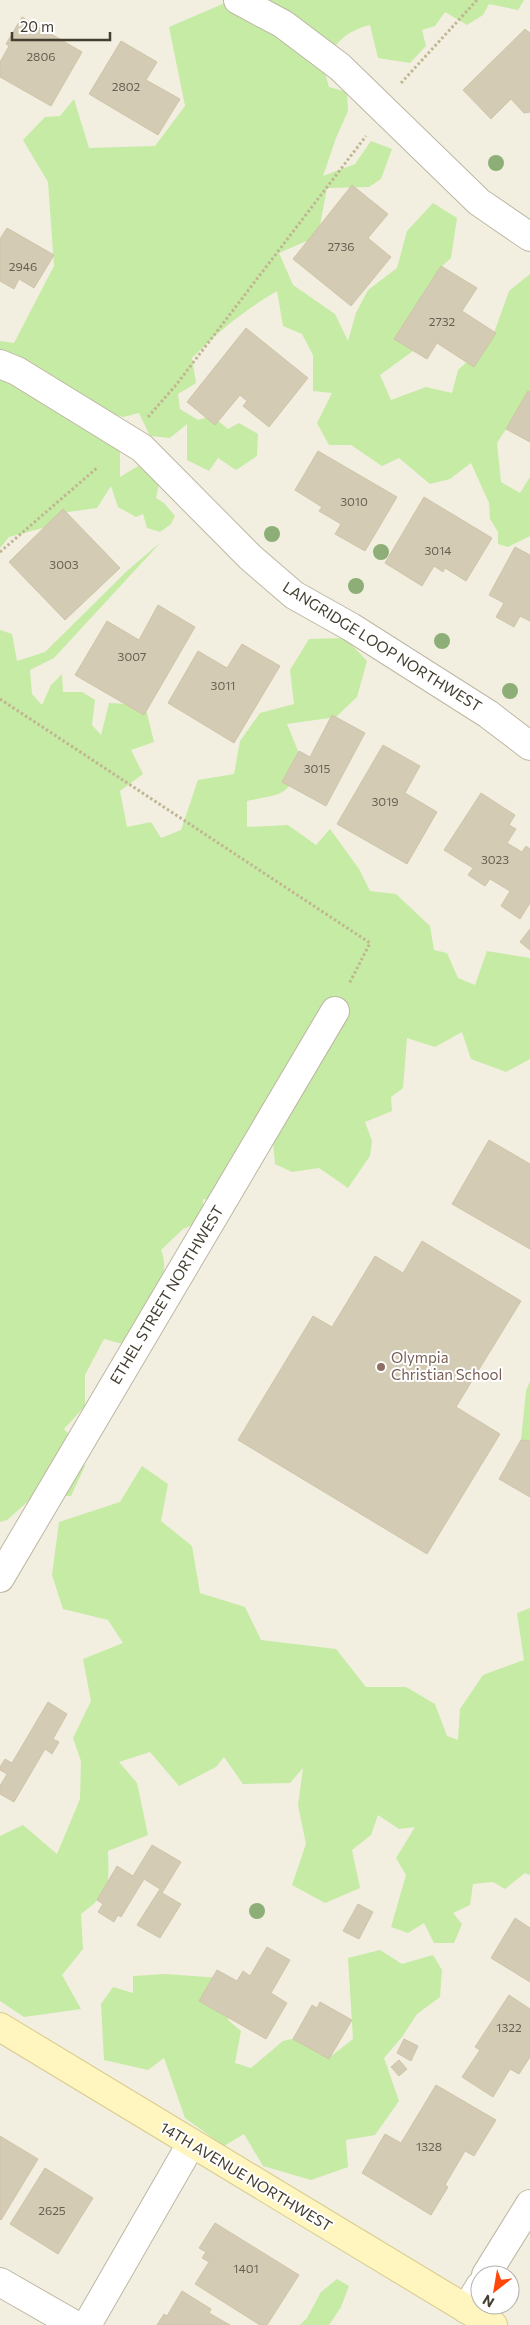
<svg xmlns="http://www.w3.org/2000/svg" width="530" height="2325" font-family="Commissioner,sans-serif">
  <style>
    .green { fill: #c5eba4 }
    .building { fill: #d4cbb5; stroke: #d0c4a8 }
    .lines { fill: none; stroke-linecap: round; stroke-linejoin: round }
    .street-casing { stroke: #beb7a3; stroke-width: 30 }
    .secondary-casing { stroke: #d7ca8b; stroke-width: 30 }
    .path { stroke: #c1b592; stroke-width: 3; stroke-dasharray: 2.5 2.5; stroke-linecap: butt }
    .street { stroke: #fff; stroke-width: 28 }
    .secondary { stroke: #fff5be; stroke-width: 28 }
    .tree { fill: #8daf77 }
    .education-dot { fill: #8d6e63; stroke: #fff; stroke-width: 2 }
    .labels { text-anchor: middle; stroke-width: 4; stroke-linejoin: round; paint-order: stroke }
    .number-label { font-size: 12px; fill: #686152 }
    .street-label { font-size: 15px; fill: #443e31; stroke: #fff }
    .education-label { font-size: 15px; fill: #785e54; stroke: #fff; text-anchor: start }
  </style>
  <rect width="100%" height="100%" fill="#f2efe1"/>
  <!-- green -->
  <path class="green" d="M232 0H524L518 10 489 4 483 15 467 25 445 12 435 26 422 30 426 46 410 63 378 58 370 25C343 32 339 42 322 63L329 87 347 92 348 111 336 138 323 176 355 164 371 141 392 149 381 179 369 187 327 188 318 236 279 253 293 285 335 314 348 341 356 313 368 290 397 268 407 231 433 203 457 218 451 258 441 267 435 335 380 375 391 400 426 387 452 393 458 370 490 341 494 333 509 291 530 274V403L519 409 497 443 501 482 520 493 530 477V536L508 547 498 544V532L490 519 489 503 471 463 450 479 430 484 399 458 382 466 351 445H329L317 423 332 393 313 391V355L302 334 283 326 277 291C246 309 217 332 192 358L196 383 178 394 180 409 198 420 212 416 228 429 239 423 258 434 257 456 236 470 218 458 209 471 187 460V424L170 438 150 436 139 413 123 417 96 409 120 442V477L138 466 160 479 156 498 164 503 175 516 171 524 160 532 147 528 143 514 136 517 118 507 111 486 97 508 68 512 43 528 9 537 0 548V341L14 343 54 266 48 182 23 140 45 117 60 116 74 99 89 148 155 146 185 106 169 27Z
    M161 542 54 658 30 670 32 694 42 705 51 685 62 674 63 692H82L95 700 92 725 101 735 109 703 145 705 154 742 131 750 143 774 120 791 127 827 151 822 161 838 181 830 198 780 234 774 240 741 260 713 294 704 290 670 309 639 345 638 367 661 357 697 336 717 287 724 303 763C285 798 284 793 247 801V827L288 825 316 845 330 829 359 869 370 891 396 894 430 926 434 950 447 953 458 978 475 985 487 951 530 958V1059L506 1072 471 1059 462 1032 435 1047 407 1038 403 1088 391 1097 392 1111 365 1122 372 1141 370 1156 348 1188 319 1168 292 1172 275 1164 272 1129 240 1156 249 1184 229 1204 203 1199V1220L183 1229 161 1250C174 1279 143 1320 130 1346L104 1339 85 1375V1406L64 1429 72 1438 85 1466 71 1496H34L7 1520 0 1522V630L12 634 17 661 45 652 128 570Z
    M530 1381V1441L521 1440 526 1391Z
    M142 1466 168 1484 161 1521 192 1546 200 1593 245 1607 261 1640 336 1649 366 1687H406L435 1704 447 1736 458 1740 460 1709 483 1675 524 1660 517 1613 530 1608V1875L525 1873 505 1889 493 1882 473 1884 470 1905 453 1913 462 1924 454 1943H434L424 1923 408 1933 391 1927 406 1875 396 1858 415 1827 399 1829 378 1815 371 1835 352 1850 360 1888 325 1903 292 1885 306 1844 298 1805 303 1768 290 1783 243 1784 224 1757 216 1767 179 1786 150 1752 119 1762 137 1783 148 1835 108 1851C109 1887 111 1891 81 1914L83 1949 62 1975 81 2009 24 2017 0 2001V1836L23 1825 57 1854 80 1799 81 1761 73 1738 91 1701 83 1659 123 1643 108 1620 63 1609 52 1575 59 1522 120 1502Z
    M380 1950 402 1964 433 1955 442 1970 440 1997 417 2014 402 2037 384 2058 399 2101 375 2135 346 2140 348 2167 311 2180 263 2166 244 2134 224 2146 185 2118 164 2058 148 2070 104 2060 101 2004 113 1987 133 1993V1976L165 1974 221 1978 228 2020 241 2031 235 2063 251 2068 283 2041 305 2036 330 2057 353 2039 348 1958Z
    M337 2279 349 2286 341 2307 329 2325H300L307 2318 321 2292Z"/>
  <!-- building -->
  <path class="building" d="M22 17 82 52 51 106 0 77V62L9 46 6 44Z
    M525 29 530 33V112L524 113 511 99 491 119 463 90Z
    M121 41 157 62 146 80 180 99 158 135 89 94Z
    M352 185 388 214 368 238 391 257 351 306 293 259Z
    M7 228 54 255 34 288 19 279 14 289 0 281V239Z
    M441 266 477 288 462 311 496 333 474 367 437 343 427 359 394 339Z
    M246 328 308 378 269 427 243 406 247 401 240 395 215 425 187 402Z
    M528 391 530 392V442L506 429Z
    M318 451 397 497 365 551 335 534 341 524 319 511 322 507 295 490Z
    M424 497 492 538 466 581 445 568 443 572 434 566 422 586 385 563Z
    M63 509 120 568 65 620 9 562Z
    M515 547 530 555V621L520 616 514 627 496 617 504 603 489 595Z
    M158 605 195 627 144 715 75 675 107 621 139 640Z
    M242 644 280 666 234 743 168 703 198 651 227 668Z
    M332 715 365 733 326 806 282 782 299 751 310 757Z
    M383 745 420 766 405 793 437 812 407 864 337 824Z
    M481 793 515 815 509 825 516 829 507 843 522 852 526 846 530 849V903L520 919 501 906 510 891 490 879 485 886 468 875 473 868 444 850Z
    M530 929V950L520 942Z
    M489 1140 530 1164V1249L452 1204Z
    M422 1241 521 1301 456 1407 500 1434 427 1554 238 1440 313 1316 332 1327 375 1256 403 1273Z
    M521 1440 530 1441V1497L499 1479Z
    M48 1702 67 1714 53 1739 59 1742 52 1754 45 1749 14 1802 0 1794V1786L7 1774 0 1770V1767L5 1759 12 1763Z
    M152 1845 181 1862 162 1893 181 1904 160 1938 137 1925 160 1889 144 1879 121 1917 118 1915 114 1922 98 1912 103 1904 97 1900 117 1866 133 1876Z
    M358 1904 373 1912 359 1939 343 1931Z
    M515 1918 530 1928V1982L491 1958Z
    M267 1947 290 1960 271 1993 287 2003 266 2039 199 2001 217 1970 237 1981 243 1971 250 1976Z
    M509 1995 530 2009V2057L519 2074 510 2069 493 2097 462 2077 480 2050 475 2047Z
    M320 2002 352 2020 329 2059 293 2039 312 2005 317 2008Z
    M404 2039 418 2046 411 2061 397 2053Z
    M399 2060 407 2069 399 2076 391 2067Z
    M436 2085 496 2120 474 2156 465 2151 445 2185 448 2187 431 2215 362 2173 385 2134 401 2143Z
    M0 2136 38 2159 1 2220 0 2219Z
    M45 2168 93 2198 58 2254 10 2224Z
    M215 2223 299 2275 267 2325H260L195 2284 209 2262 202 2258 206 2252 199 2248Z
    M182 2291 211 2309 209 2313 230 2325H157L164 2314 167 2316Z"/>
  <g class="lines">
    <!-- street casing -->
    <g class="street-casing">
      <path id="street" d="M238 0 283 24 340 67 479 202 530 237
        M0 364 17 371 142 448 250 557 294 595 351 627 488 714 530 746
        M0 1578 335 1011
        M486 2275 530 2204
        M0 2282 75 2325
        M466 2309 480 2286
        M87 2325 191 2144"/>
    </g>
    <!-- secondary casing -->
    <g class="secondary-casing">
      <path id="secondary" d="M0 2027 493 2325"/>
    </g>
    <!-- path -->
    <path class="path" d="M401 83 477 0
      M148 417 176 385 366 136
      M0 552 98 467
      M0 699 370 943 349 984"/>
    <!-- street -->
    <use href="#street" class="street"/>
    <!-- secondary -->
    <use href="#secondary" class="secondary"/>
  </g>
  <!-- trees -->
  <g class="tree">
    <circle cx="496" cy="163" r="8"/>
    <circle cx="272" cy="534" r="8"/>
    <circle cx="381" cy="552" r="8"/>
    <circle cx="356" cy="586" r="8"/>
    <circle cx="442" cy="641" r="8"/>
    <circle cx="510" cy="691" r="8"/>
    <circle cx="257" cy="1911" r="8"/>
  </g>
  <!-- markers -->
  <circle class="education-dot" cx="381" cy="1367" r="5"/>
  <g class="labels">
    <!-- number labels -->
    <g class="number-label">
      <text x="41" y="61">2806</text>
      <text x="126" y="91">2802</text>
      <text x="341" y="251">2736</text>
      <text x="23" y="271">2946</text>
      <text x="442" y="326">2732</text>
      <text x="354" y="506">3010</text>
      <text x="438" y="555">3014</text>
      <text x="64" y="569">3003</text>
      <text x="132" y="661">3007</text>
      <text x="223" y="690">3011</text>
      <text x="317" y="773">3015</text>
      <text x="385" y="806">3019</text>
      <text x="495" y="864">3023</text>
      <text x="509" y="2032">1322</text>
      <text x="429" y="2151">1328</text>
      <text x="52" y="2215">2625</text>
      <text x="246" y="2273">1401</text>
    </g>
    <!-- street labels -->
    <g class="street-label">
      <text transform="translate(382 647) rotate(32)" y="5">LANGRIDGE LOOP NORTHWEST</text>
      <text transform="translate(167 1295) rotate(-59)" y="5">ETHEL STREET NORTHWEST</text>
      <text transform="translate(246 2177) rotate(31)" y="5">14TH AVENUE NORTHWEST</text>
    </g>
    <!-- education labels -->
    <g class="education-label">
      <text x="391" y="1363">Olympia<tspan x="391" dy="17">Christian School</tspan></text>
    </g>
  </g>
  <!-- north arrow -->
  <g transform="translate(495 2290) rotate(211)"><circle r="24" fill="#ffffff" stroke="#b4b2ad"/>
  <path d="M0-4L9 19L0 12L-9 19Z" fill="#ff460b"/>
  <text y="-8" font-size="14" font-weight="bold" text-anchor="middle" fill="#443e31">N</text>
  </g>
  <!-- scale -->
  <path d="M12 32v8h98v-8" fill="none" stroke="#443e31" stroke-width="2.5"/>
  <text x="20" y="32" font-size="15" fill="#443e31" stroke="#ffffff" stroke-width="4" paint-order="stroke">20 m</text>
</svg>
